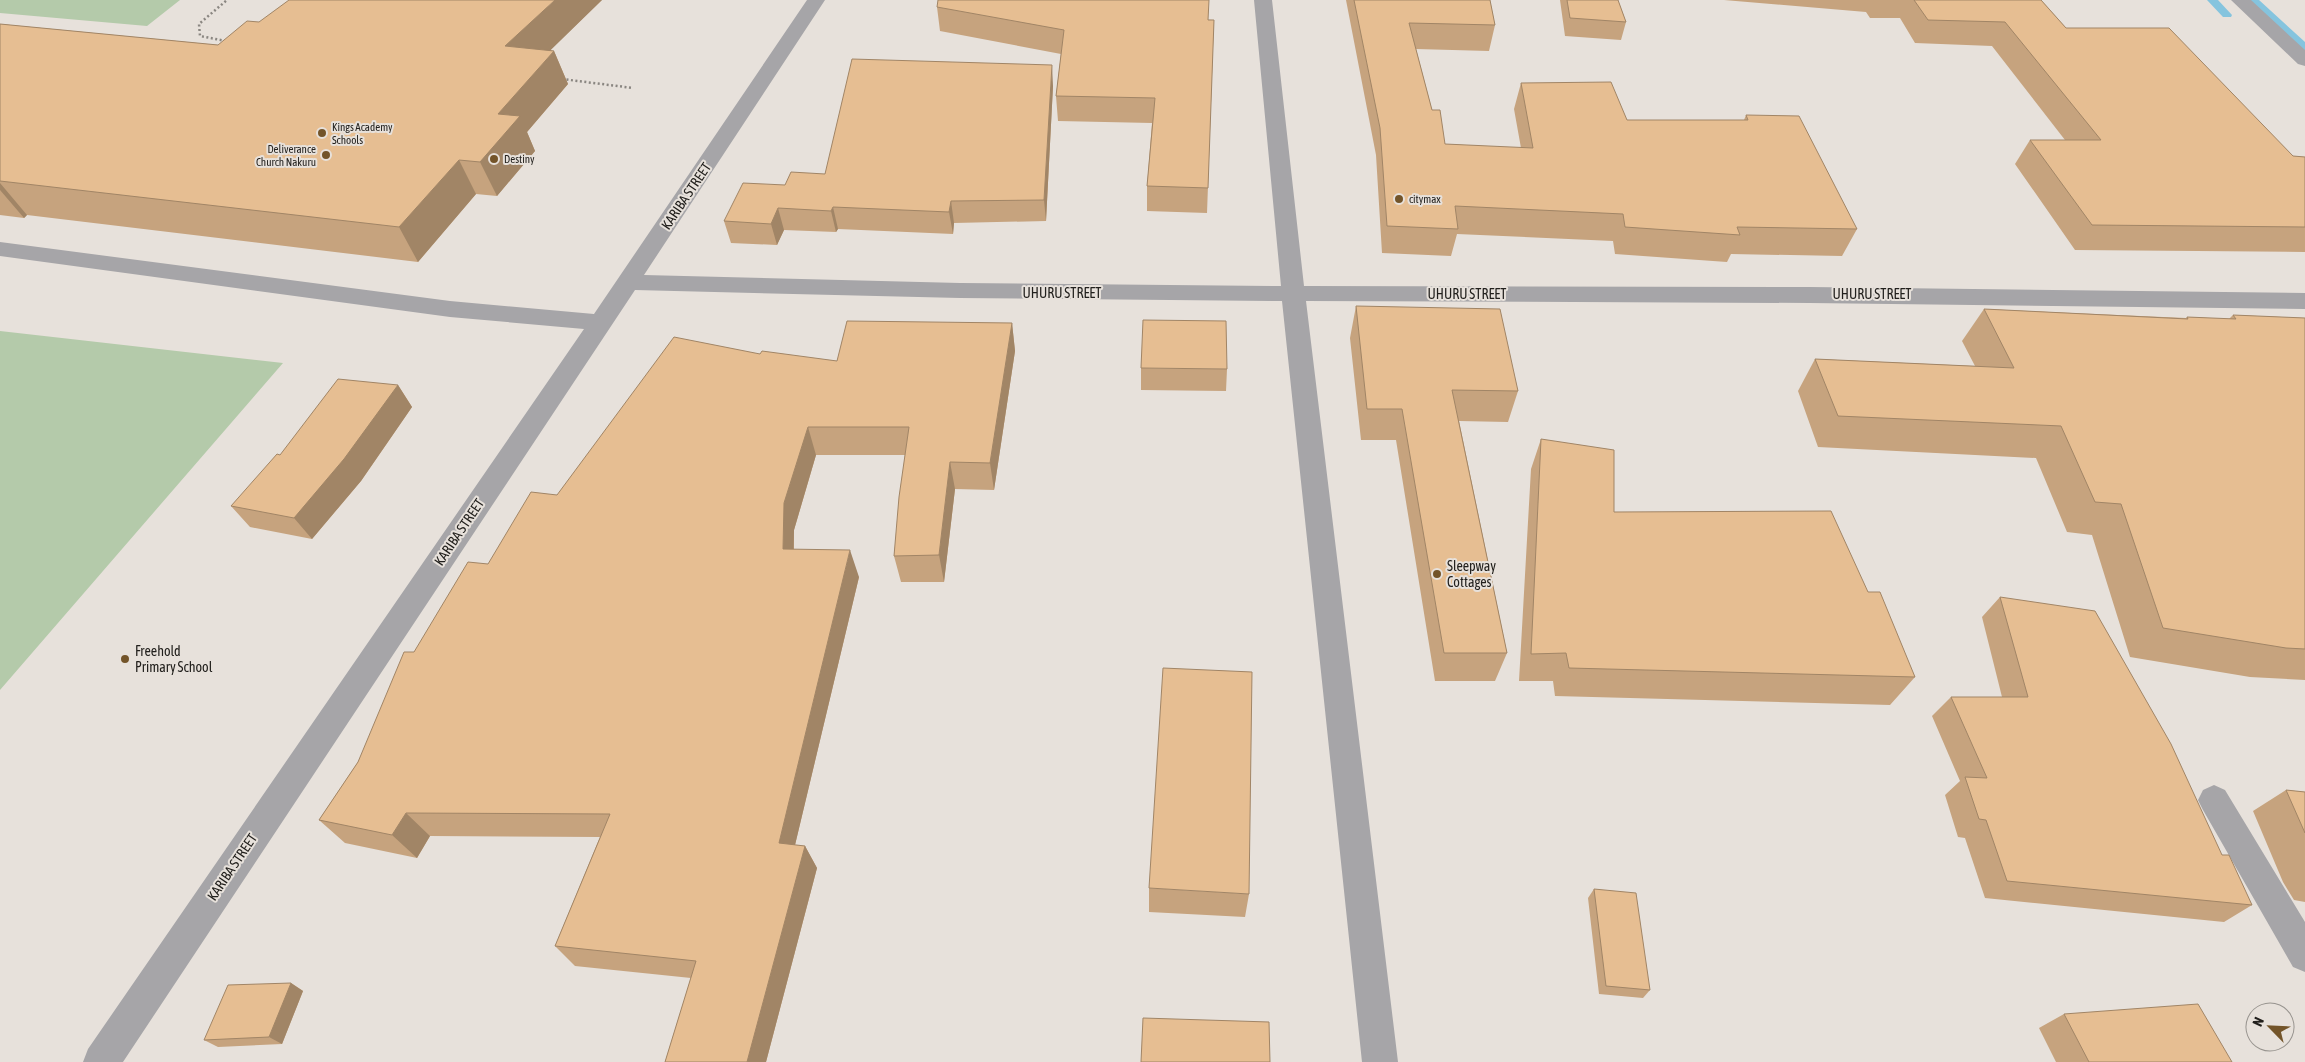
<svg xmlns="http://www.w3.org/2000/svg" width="2305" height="1062" font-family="'Asap Condensed',sans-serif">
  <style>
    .green { fill: #b4caaa }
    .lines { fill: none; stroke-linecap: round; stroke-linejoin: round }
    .stream { fill: #85c4de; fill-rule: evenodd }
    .path { stroke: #8a8681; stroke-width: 2.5; stroke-dasharray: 2 2.5; stroke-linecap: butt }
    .minor { fill: #a6a5a8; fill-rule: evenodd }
    .wall { fill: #c6a37e }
    .shaded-wall { fill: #a18566 }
    .building { fill: #e6be92; stroke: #a18566 }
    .poi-dot { fill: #735429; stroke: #e7e1db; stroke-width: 2 }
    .labels { text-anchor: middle; stroke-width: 4; stroke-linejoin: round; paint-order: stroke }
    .far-poi-label { font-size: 11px; fill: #22201d; stroke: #e7e1db; text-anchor: start }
    .street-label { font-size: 14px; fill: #22201d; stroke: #e7e1db }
    .poi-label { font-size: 14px; fill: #22201d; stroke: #e7e1db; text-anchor: start }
  </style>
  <rect width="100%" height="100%" fill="#e7e1db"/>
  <!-- green -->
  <path class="green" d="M0 0H180L147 26 0 13Z
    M0 331 283 363 0 690Z"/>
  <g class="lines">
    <!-- stream -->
    <path class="stream" d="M2207 0H2218L2232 15 2231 17H2223Z
      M2248 0H2259L2305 42V51L2301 50Z"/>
    <!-- path -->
    <path class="path" d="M226 41 200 36 199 24 227 0
      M562 79 633 88"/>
    <!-- minor -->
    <path class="minor" d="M807 0H825L644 275 960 283 1281 286 1254 0H1272L1304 286 1810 287 2305 293V309L1810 303 1306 301 1398 1062H1362L1282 301 960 298 635 290 123 1062H83L88 1049 584 329 450 317 0 256V242L450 301 594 314Z
      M2231 0H2251L2305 50V66L2298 64Z
      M2214 785 2225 790 2305 922V972L2293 967 2203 810 2198 800 2203 790Z"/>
  </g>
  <!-- wall -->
  <path class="wall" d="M602 0 550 50 554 51 568 84 527 132 535 151 497 196 476 194 418 262 27 215 24 218 0 215V24L218 45Z
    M1346 0H1490L1495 25 1489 51 1416 49 1432 110 1445 144 1521 148 1514 109 1521 83 1627 120H1744L1746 115 1857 229 1842 256 1731 254 1727 262 1615 254 1613 241 1457 234 1451 256 1382 253 1376 155Z
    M1560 0H1618L1626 22 1621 40 1565 36Z
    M1724 0H2041L2066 28 2293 156 2305 157V252L2075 250 2015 164 2030 140H2065L1992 46 1915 43 1900 18H1870L1866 12Z
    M937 7 1214 20 1207 213 1147 211V186L1152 123 1058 121 1056 96 1061 54 940 31Z
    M1053 86 1046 221 954 223 953 234 838 229 836 232 784 230 777 245 731 243 724 221 785 185 825 174Z
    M1356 306 1518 391 1508 422 1459 421 1507 653 1495 681H1435L1396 440H1361L1350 338Z
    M1984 309 2186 318 2187 317 2229 319 2233 315 2305 318V680L2250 677 2130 657 2092 535 2067 532 2036 458 1818 447 1798 391 1815 359 1975 366 1962 341Z
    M1012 323 1015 351 994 490 955 489 944 582H901L894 556 905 455H816L794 530V549L859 577 795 845 805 846 817 868 766 1062H665L691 978 575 966 555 946 600 837 430 836 417 858 345 843 319 820 358 762 414 652 488 564 557 495 760 354 837 361Z
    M1141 368 1227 369 1226 391 1141 390Z
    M398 385 412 407 361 481 312 539 250 527 231 506 280 455Z
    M1541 439 1614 512 1868 592 1915 677 1890 705 1555 696 1553 681H1519L1531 469Z
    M2000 597 2222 855 2252 905 2224 922 1985 898 1965 838 1958 837 1945 795 1960 781 1932 716 1951 697H2002L1982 617Z
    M2286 790 2305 792V902L2294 900 2283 882 2253 811Z
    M1149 888 1249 894 1245 917 1149 912Z
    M1594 889 1650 990 1643 998 1599 994 1588 898Z
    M291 983 303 991 282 1044 218 1047 204 1040Z
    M2064 1014 2232 1062H2056L2039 1028Z"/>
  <!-- shaded-wall -->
  <path class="shaded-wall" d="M555 0H602L520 80 505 46Z
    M554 51 568 84 527 132 535 151 497 196 480 162 498 114Z
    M1052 65 1053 86 1046 221 1044 200Z
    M459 160 476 194 418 262 399 227Z
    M0 183 27 215 24 218 0 190Z
    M951 201 954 223 953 234 949 212Z
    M833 207 838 229 836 232 831 211Z
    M778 208 784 230 777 245 771 224Z
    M1012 323 1015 351 994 490 990 463Z
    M398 385 412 407 361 481 312 539 294 518Z
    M808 427 816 455 794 530 793 576 783 549 784 503Z
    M950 462 955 489 944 582 939 555Z
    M850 550 859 577 790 866 779 843Z
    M406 813 430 836 417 858 392 835Z
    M805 846 817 868 766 1062H747Z
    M291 983 303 991 282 1044 269 1037Z"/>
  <!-- building -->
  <path class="building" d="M289 0H555L505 46 554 51 498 114 520 116 480 162 459 160 399 227 0 181V24L218 45 247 21 259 22Z
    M938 0H1209L1208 20H1214L1208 188 1147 186 1155 98 1056 96 1064 30 937 7Z
    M1354 0H1490L1495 25 1409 23 1432 110H1440L1445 144 1533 148 1521 83 1611 82 1627 120H1748L1746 115 1799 116 1857 229 1737 227 1740 235 1625 227 1623 214 1455 206 1458 229 1387 226 1380 128Z
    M1567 0H1618L1626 22 1570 18Z
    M1914 0H2041L2066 28H2169L2293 156 2305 157V227L2092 225 2030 140H2101L2005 22 1928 20Z
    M852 59 1052 65 1044 200 951 201 949 212 833 207 831 211 778 208 771 224 724 221 743 183 785 185 791 172 825 174Z
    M1356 306 1500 309 1518 391 1452 390 1507 653H1444L1402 409H1367Z
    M1984 309 2188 319 2187 317 2236 319 2233 315 2305 318V649L2286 648 2163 628 2121 504 2095 502 2061 426 1838 416 1815 359 2014 368Z
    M1143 320 1226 321 1227 369 1141 368Z
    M847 321 1012 323 990 463 950 462 939 555 894 556 899 497 909 427H808L784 503 783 549 850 550 779 843 805 846 747 1062H665L696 961 555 946 610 814 406 813 392 835 319 820 358 762 404 652H414L468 562 488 564 531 492 557 495 674 337 760 354 762 351 837 361Z
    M338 379 398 385 344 459 294 518 231 506 277 454 280 455Z
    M1541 439 1614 450V512L1831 511 1868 592H1880L1915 677 1569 668 1566 653 1531 654Z
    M2000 597 2095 611 2171 744 2222 855H2229L2252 905 2007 881 1986 820 1979 819 1965 777 1987 778 1951 697H2028Z
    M1163 668 1252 672 1249 894 1149 888Z
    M2286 790 2305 792V833Z
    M1594 889 1636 893 1650 990 1606 986Z
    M291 983 269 1037 204 1040 228 985Z
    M2198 1004 2232 1062H2089L2064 1014Z
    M1143 1018 1269 1022 1270 1062H1141Z"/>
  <!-- markers -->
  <g class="poi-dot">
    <circle cx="322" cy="133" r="5"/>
    <circle cx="326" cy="155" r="5"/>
    <circle cx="494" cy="159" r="5"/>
    <circle cx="1399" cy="199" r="5"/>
    <circle cx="1437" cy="574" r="5"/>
    <circle cx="125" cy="659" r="5"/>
  </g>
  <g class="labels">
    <!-- far-poi labels -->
    <g class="far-poi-label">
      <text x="332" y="131">Kings Academy<tspan x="332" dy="13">Schools</tspan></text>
      <text x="316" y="153" text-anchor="end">Deliverance<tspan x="316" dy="13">Church Nakuru</tspan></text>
      <text x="504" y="163">Destiny</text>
      <text x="1409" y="203">citymax</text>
    </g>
    <!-- street labels -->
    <g class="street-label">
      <text transform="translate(686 196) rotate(-56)" y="5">KARIBA STREET</text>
      <text x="1062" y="298">UHURU STREET</text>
      <text x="1467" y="299">UHURU STREET</text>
      <text x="1872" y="299">UHURU STREET</text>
      <text transform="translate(459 532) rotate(-56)" y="5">KARIBA STREET</text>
      <text transform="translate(232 867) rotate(-56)" y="5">KARIBA STREET</text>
    </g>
    <!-- poi labels -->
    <g class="poi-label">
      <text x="1447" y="571">Sleepway<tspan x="1447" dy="16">Cottages</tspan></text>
      <text x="135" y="656">Freehold<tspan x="135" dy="16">Primary School</tspan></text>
    </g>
  </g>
  <!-- north arrow -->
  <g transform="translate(2270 1027) rotate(294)"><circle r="24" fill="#e7e1db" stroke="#98948f"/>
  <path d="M0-4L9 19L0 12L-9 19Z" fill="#735429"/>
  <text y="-8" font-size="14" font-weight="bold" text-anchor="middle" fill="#22201d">N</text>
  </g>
</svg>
